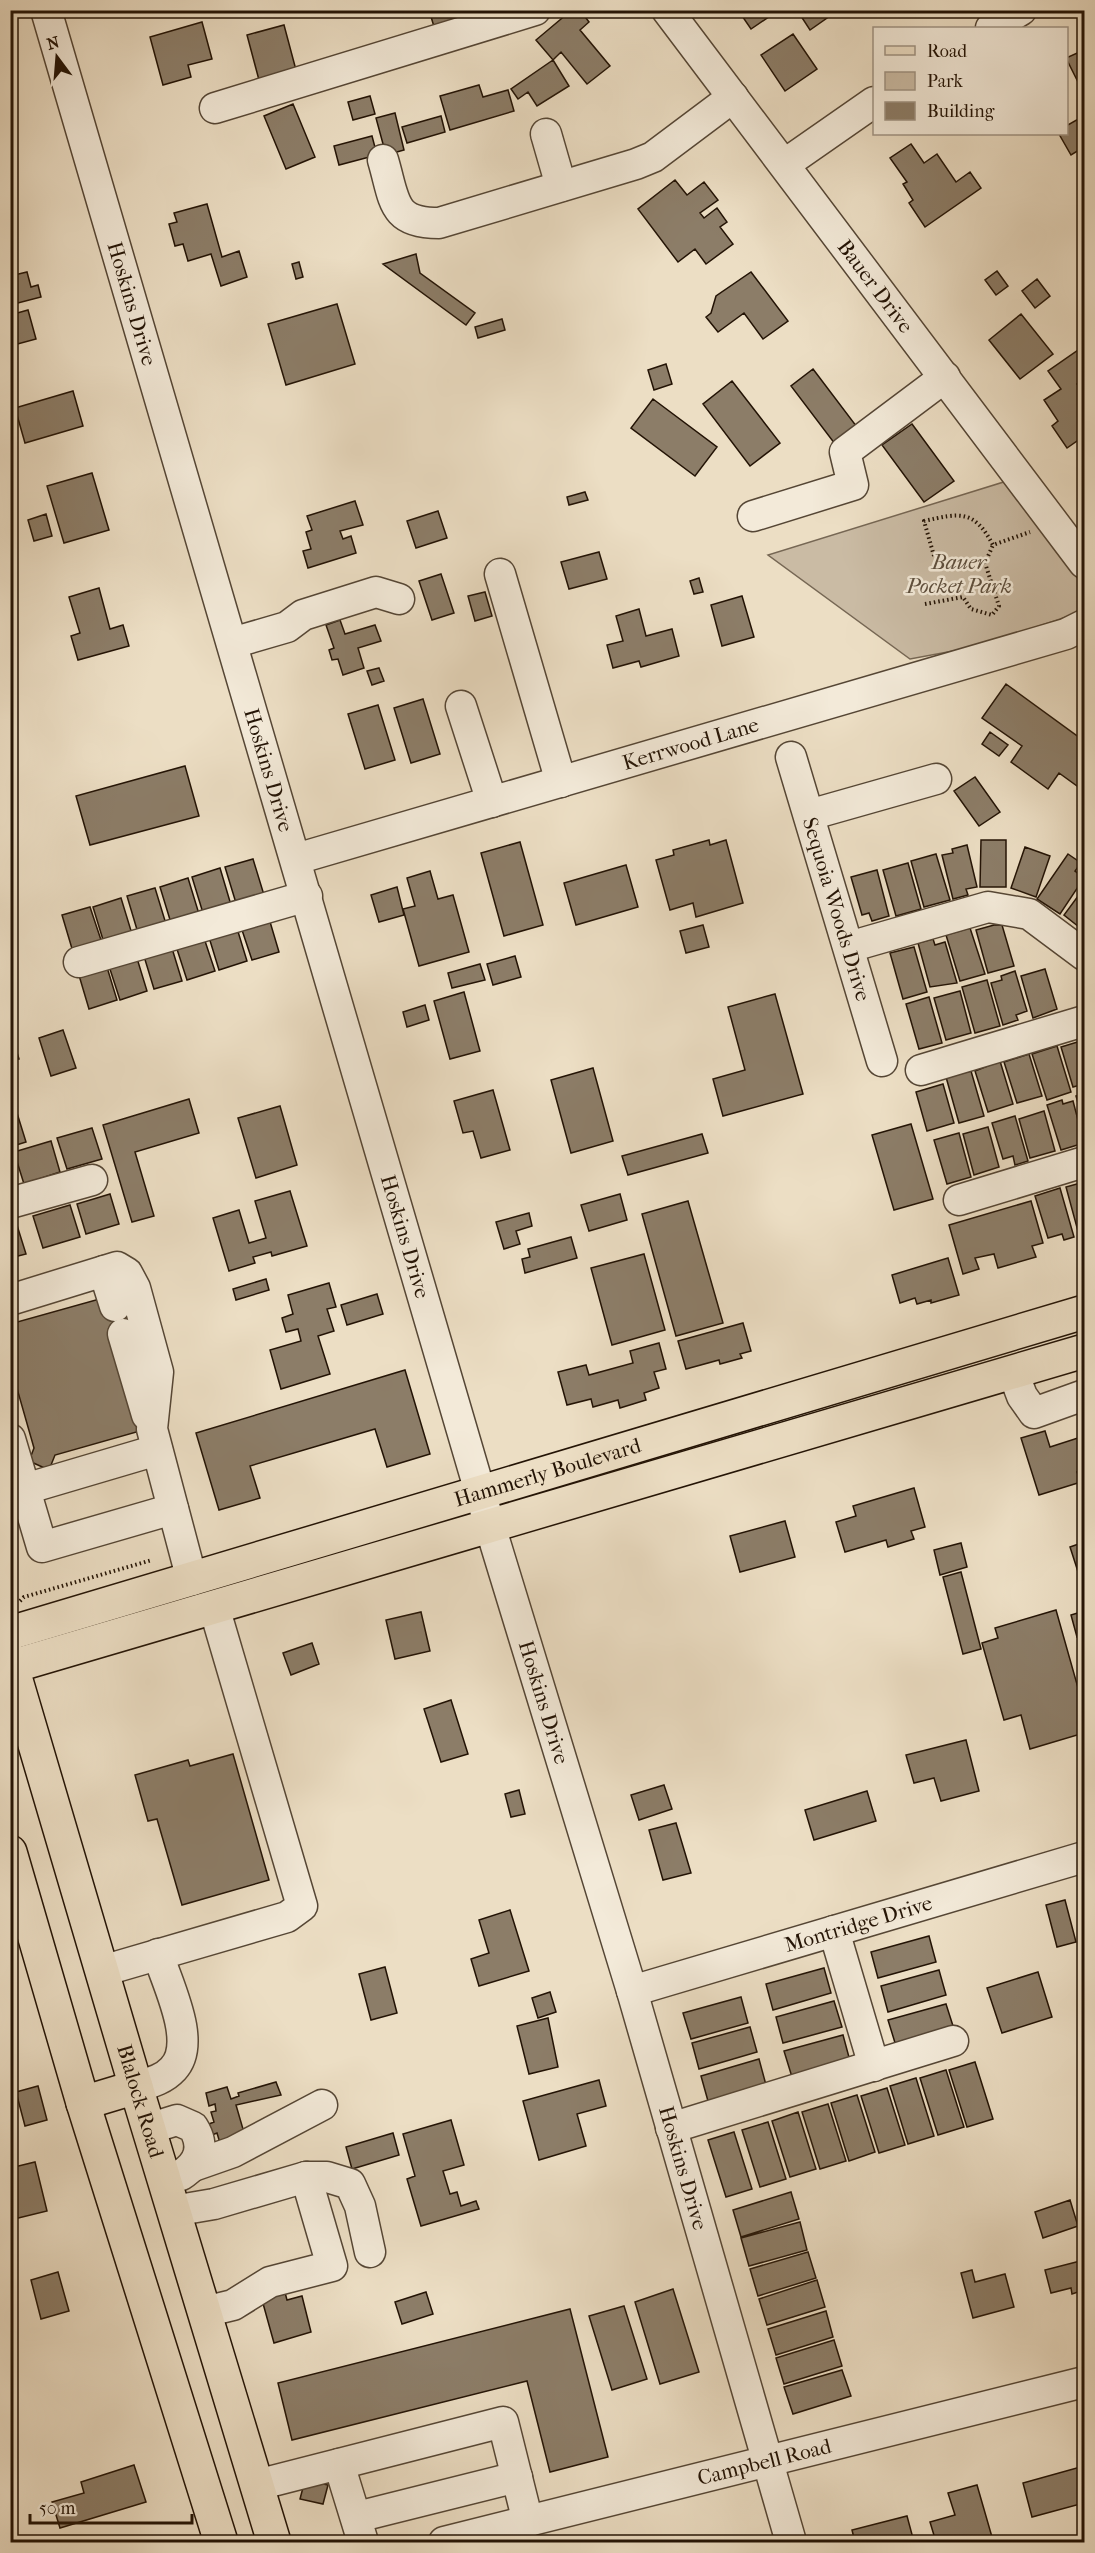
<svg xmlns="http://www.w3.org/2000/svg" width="1095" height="2553" font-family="'IM FELL French Canon',serif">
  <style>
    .green { fill: #cabba4; stroke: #766754; stroke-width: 1.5 }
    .building { fill: #8c7d68; stroke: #231305; stroke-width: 1.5 }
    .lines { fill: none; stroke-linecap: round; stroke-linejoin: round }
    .minor-casing { stroke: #554635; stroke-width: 33 }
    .major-casing { stroke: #231305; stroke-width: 36 }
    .path { stroke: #231305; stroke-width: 4; stroke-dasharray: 1.5 3; stroke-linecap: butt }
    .minor { stroke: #f3ead9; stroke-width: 30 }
    .major { stroke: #ecdec4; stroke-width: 33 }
    .labels { text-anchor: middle; stroke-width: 5; stroke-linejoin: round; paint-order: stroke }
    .street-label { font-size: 21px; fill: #231305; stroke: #f3ead9 }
    .park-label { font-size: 21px; font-style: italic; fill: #5d4e3d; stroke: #f3ead9 }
  </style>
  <rect width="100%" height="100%" fill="#ecdec4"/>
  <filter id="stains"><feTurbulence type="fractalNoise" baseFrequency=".00333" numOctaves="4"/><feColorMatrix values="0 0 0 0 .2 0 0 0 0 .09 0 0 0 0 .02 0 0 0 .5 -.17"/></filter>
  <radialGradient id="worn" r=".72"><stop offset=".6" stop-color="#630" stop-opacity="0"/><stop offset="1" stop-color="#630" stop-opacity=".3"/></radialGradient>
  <!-- green -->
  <path class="green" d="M1007 481 1084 587V611L980 646 910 659 768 555Z"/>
  <!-- building -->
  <path class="building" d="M429 10H502L435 30Z
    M580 10 589 22 580 30 610 66 587 84 561 52 553 60 536 40 567 14 570 17Z
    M738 10H779L751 29Z
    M797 10H822L827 18 810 30Z
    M202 22 212 59 188 65 191 77 163 85 150 37Z
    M284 25 296 70 259 80 247 35Z
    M793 34 817 69 785 91 761 55Z
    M1084 50V86L1081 88 1066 58Z
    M553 60 569 86 537 106 528 92 518 99 511 89Z
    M479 85 483 97 508 90 514 111 450 130 440 96Z
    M370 96 375 114 353 120 348 102Z
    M293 104 315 157 286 169 264 116Z
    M395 113 404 150 386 155 376 118Z
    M441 116 445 132 407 143 402 127Z
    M1080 118 1084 126V147L1071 155 1059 134H1066V121L1068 125Z
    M372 136 377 155 339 165 334 146Z
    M911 144 924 163 937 154 956 182 970 172 981 188 925 227 909 203 913 200 903 184 907 182 890 158Z
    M675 180 687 195 704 182 718 200 700 213 704 218 717 208 727 222 720 227 733 244 706 264 695 249 678 262 638 209Z
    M207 204 222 257 239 251 247 277 221 286 211 254 188 261 183 244 175 246 169 224 177 222 174 213Z
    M416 254 420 273 475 313 466 325 383 264Z
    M299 262 303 277 296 279 292 264Z
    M997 271 1008 286 996 295 985 280Z
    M27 272 31 287 38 285 41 297 10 305V276Z
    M751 272 788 321 763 339 744 313 718 332 706 317 711 313 716 296Z
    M1037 279 1050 296 1035 308 1022 291Z
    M337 304 355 364 286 385 268 324Z
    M28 310 36 339 10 346V315Z
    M1021 314 1053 354 1020 379 989 340Z
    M502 319 505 330 478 338 475 327Z
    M1084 346V379L1077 384 1084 394V436L1067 448 1052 426 1058 421 1044 400 1061 389 1048 371Z
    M666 364 672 384 654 390 648 370Z
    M813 369 857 427 835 444 791 386Z
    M732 381 780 443 750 466 703 404Z
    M73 391 83 426 25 443 15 408Z
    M653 399 717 447 695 476 631 428Z
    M912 424 954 481 924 502 882 445Z
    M92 473 109 530 64 543 47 486Z
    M585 492 588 500 569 505 567 497Z
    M355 501 363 525 340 531 343 539 351 536 356 553 308 568 303 551 311 549 306 532 312 530 307 516Z
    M438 511 447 538 416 548 407 521Z
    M46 514 52 536 34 541 28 520Z
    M599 552 607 579 569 589 561 562Z
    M441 574 454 613 432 620 419 581Z
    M699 578 703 592 694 594 690 581Z
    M99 588 110 629 123 625 129 646 78 660 71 636 80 633 69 597Z
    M485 592 492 616 475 621 468 596Z
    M742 596 754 637 722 646 711 605Z
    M639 609 646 636 672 629 679 656 641 667 639 661 613 668 607 645 623 641 616 616Z
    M340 620 345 634 375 625 381 641 358 648 364 668 343 675 338 659 332 660 329 650 334 648 326 625Z
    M379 668 384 681 372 685 367 671Z
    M1006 684 1084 741V791L1059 773 1048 789 1011 762 1022 746 982 718Z
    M423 699 440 754 411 763 394 708Z
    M378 705 395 760 365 769 348 714Z
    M990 732 1008 745 999 756 982 744Z
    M185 766 199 816 90 845 76 796Z
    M975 777 1000 812 979 826 954 791Z
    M709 840 710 845 726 840 743 903 696 917 693 903 670 910 656 860 674 855 673 850Z
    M981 840H1006V887H980Z
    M520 842 543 925 504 936 481 853Z
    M967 845 977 887 966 889 968 895 953 899 942 855 953 853 952 849Z
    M1025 847 1050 856 1036 897 1011 888Z
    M936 854 950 900 924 907 911 861Z
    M1068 854 1081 863 1075 871 1084 878 1060 914 1037 899Z
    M253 859 264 895 236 903 225 867Z
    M908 863 921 909 896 916 883 870Z
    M626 865 638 907 576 925 564 883Z
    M220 868 231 905 203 913 192 877Z
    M877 870 889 916 872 921 869 913 862 915 851 877Z
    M430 871 438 899 453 895 469 952 419 966 403 909 415 906 407 878Z
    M188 878 199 914 171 923 160 887Z
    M397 887 404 915 379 922 371 895Z
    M155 888 166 924 138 933 127 896Z
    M1084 888V927L1081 924 1079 927 1064 915Z
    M121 898 132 934 104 943 93 907Z
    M90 907 102 943 73 952 62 915Z
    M268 915 279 952 252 960 240 924Z
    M236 925 247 961 219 970 208 934Z
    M703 925 709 947 686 953 680 931Z
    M994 925H1002L1014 966 988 973 976 930Z
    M970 928 985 974 960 981 946 935Z
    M203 935 215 971 187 980 175 943Z
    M933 939 935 945 945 942 957 983 930 987 918 943Z
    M171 945 182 981 154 989 143 953Z
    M914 947 927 992 903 999 890 953Z
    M136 955 147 991 120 1000 108 963Z
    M515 956 521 977 493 985 487 964Z
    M106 964 117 1000 89 1009 78 972Z
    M480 964 485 980 452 988 448 973Z
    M1045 969 1057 1009 1033 1018 1021 976Z
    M1015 971 1027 1011 1016 1015 1018 1020 1003 1025 991 983 1002 980 1001 976Z
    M987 980 1000 1026 975 1033 962 987Z
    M960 991 971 1033 946 1040 934 998Z
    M464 992 480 1051 450 1059 434 1001Z
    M775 994 803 1094 723 1116 713 1079 745 1070 728 1007Z
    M929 997 942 1043 919 1049 906 1004Z
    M425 1005 429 1020 407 1027 403 1012Z
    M63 1030 76 1068 51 1076 39 1038Z
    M12 1036 19 1059 10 1061V1037Z
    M1084 1040V1084L1073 1087 1061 1047Z
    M1057 1046 1071 1092 1047 1100 1032 1054Z
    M1029 1054 1042 1096 1017 1103 1004 1062Z
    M1000 1061 1013 1104 988 1112 975 1071Z
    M593 1068 613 1141 571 1153 551 1080Z
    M971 1071 984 1116 959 1123 946 1077Z
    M943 1084 954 1123 927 1131 916 1092Z
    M493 1090 510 1150 481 1158 473 1131 463 1133 454 1101Z
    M1084 1093V1124L1076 1096Z
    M189 1099 199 1133 135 1152 154 1216 132 1222 103 1125Z
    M1062 1100 1063 1104 1073 1101 1084 1143 1061 1150 1047 1105Z
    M280 1106 297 1165 256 1178 238 1118Z
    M1044 1111 1055 1151 1030 1158 1019 1119Z
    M17 1113 26 1142 10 1147V1115Z
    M1015 1116 1028 1161 1015 1165 1013 1156 1003 1159 992 1123Z
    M911 1124 933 1199 894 1210 872 1135Z
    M988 1127 999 1167 974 1175 963 1134Z
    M92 1128 102 1159 67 1169 57 1138Z
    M959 1133 971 1177 947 1184 934 1140Z
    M702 1134 708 1153 628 1175 622 1156Z
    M51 1141 60 1172 24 1184 14 1152Z
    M1084 1182V1234L1079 1235 1066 1187Z
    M1060 1188 1074 1237 1064 1240 1062 1234 1048 1238 1035 1196Z
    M290 1191 307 1246 272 1256 271 1252 253 1257 255 1263 229 1271 213 1218 239 1210 249 1243 266 1238 255 1201Z
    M110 1194 119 1224 86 1234 77 1204Z
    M620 1194 627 1220 589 1231 581 1205Z
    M688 1201 723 1323 676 1336 642 1214Z
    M1031 1201 1043 1243 1032 1246 1036 1257 998 1268 994 1254 975 1258 979 1269 963 1274 949 1225Z
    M70 1205 80 1237 43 1248 33 1216Z
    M529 1213 532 1226 516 1231 520 1244 504 1249 496 1222Z
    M16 1222 26 1254 10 1258V1224Z
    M571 1237 577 1258 525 1273 522 1259 530 1257 528 1249Z
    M644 1254 665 1330 612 1345 591 1268Z
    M948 1258 959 1295 931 1303V1300L917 1304 915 1298 900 1303 892 1275Z
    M266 1279 269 1290 236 1300 233 1289Z
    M329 1283 336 1307 327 1309 334 1331 318 1336 330 1374 281 1389 270 1350 301 1341 298 1329 286 1332 282 1318 293 1314 288 1295Z
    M377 1294 383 1314 347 1325 341 1305Z
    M103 1298 126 1303 134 1331 140 1431 55 1455 49 1470 29 1461 34 1448 10 1364V1324Z
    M743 1323 751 1351 740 1354 742 1358 720 1364 719 1360 686 1369 678 1341Z
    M659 1343 666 1369 654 1372 659 1388 644 1393 646 1400 620 1408 618 1400 593 1407 591 1399 567 1405 558 1372 586 1365 589 1375 633 1363 630 1351Z
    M405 1370 430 1454 387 1467 375 1429 250 1466 260 1498 219 1510 196 1433Z
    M1045 1431 1050 1447 1084 1436V1470L1077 1472 1081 1482 1039 1495 1021 1438Z
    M914 1488 925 1527 911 1531 914 1539 888 1547 886 1540 845 1552 836 1522 856 1516 853 1506Z
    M785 1521 795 1557 740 1572 730 1536Z
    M1084 1542V1580L1081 1581 1070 1547Z
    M961 1543 967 1567 940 1575 934 1550Z
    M961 1572 981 1649 963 1654 943 1577Z
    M1056 1610 1084 1709V1733L1030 1749 1021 1715 1004 1720 982 1643 998 1638 995 1628Z
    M1084 1611V1635L1077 1637 1071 1615Z
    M421 1612 430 1651 395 1659 386 1620Z
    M312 1643 319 1664 291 1675 283 1653Z
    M451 1700 468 1754 441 1762 424 1709Z
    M966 1740 979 1791 941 1801 934 1778 914 1783 906 1755Z
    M233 1754 269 1880 182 1905 157 1819 148 1821 135 1775 188 1760 190 1766Z
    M664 1785 672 1809 639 1820 631 1795Z
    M519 1790 525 1814 511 1817 505 1794Z
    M867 1791 876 1821 814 1840 805 1810Z
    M676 1823 691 1873 663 1880 649 1830Z
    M1065 1900 1076 1942 1057 1947 1046 1905Z
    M510 1910 529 1971 479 1986 471 1959 489 1953 479 1920Z
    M929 1936 936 1962 878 1978 871 1952Z
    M385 1967 397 2013 371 2020 359 1974Z
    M824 1968 831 1993 773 2010 766 1984Z
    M939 1970 946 1995 888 2012 881 1986Z
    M1038 1972 1052 2017 1002 2033 987 1988Z
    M550 1992 556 2012 538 2018 532 1998Z
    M741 1997 748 2023 691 2039 683 2013Z
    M834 2001 842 2027 783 2043 776 2017Z
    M946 2004 954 2029 896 2046 888 2020Z
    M548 2018 558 2067 529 2074 517 2026Z
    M750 2027 757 2052 699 2069 692 2043Z
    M843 2035 850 2061 792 2077 784 2051Z
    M759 2059 766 2085 708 2101 701 2076Z
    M975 2062 993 2119 967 2127 949 2070Z
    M946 2070 964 2127 938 2135 920 2078Z
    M916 2078 934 2136 908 2144 890 2086Z
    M599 2080 606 2106 577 2114 586 2146 539 2160 523 2101Z
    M276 2082 281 2095 236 2105 245 2136 220 2143 217 2133 212 2135 209 2124 214 2122 211 2112 216 2111 215 2104 209 2106 206 2093 227 2087 231 2099 239 2096 238 2093Z
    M38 2086 47 2120 25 2126 16 2092Z
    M887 2088 905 2145 879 2153 861 2096Z
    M857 2095 875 2152 849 2161 831 2103Z
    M828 2104 846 2161 820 2169 802 2112Z
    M798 2112 816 2169 790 2177 772 2121Z
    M451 2120 464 2165 443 2171 450 2194 457 2192 461 2206 476 2201 479 2209 421 2226 407 2179 415 2176 403 2134Z
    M768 2122 786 2179 760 2187 742 2130Z
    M734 2132 752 2189 726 2197 708 2140Z
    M393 2133 399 2155 352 2169 346 2147Z
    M35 2162 47 2211 10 2220V2168Z
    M791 2192 799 2219 741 2237 733 2210Z
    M1070 2200 1078 2226 1043 2238 1035 2212Z
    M800 2222 807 2250 749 2266 741 2238Z
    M808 2252 816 2278 758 2296 750 2269Z
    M1084 2260V2290L1072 2294 1071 2288 1051 2293 1045 2270Z
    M972 2270 975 2282 1005 2274 1014 2307 973 2318 961 2273Z
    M58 2272 69 2311 41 2319 31 2280Z
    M817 2280 825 2307 767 2325 759 2299Z
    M282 2281 287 2300 302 2296 311 2332 274 2343 259 2289Z
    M673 2289 699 2372 660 2384 635 2302Z
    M426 2292 433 2314 402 2324 395 2302Z
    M624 2306 647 2379 612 2390 589 2316Z
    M570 2309 608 2457 550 2472 527 2381 292 2440 278 2383Z
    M826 2311 833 2337 776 2355 768 2329Z
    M834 2340 842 2366 784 2384 776 2358Z
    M842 2370 851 2396 793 2414 784 2387Z
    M134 2465 146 2502 60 2528 52 2502 84 2493 81 2482Z
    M1084 2466V2503L1032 2517 1023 2483Z
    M305 2480 328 2485 323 2504 300 2499Z
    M977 2485 992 2537 972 2542H936L930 2522 955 2515 948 2493Z
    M907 2516 914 2542H855L852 2530Z"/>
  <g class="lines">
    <!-- minor casing -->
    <g class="minor-casing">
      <g id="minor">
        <path id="s1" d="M46 10 490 1526 632 1991 791 2542"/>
        <path id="s2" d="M667 10 1084 563"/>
        <path d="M991 28 1021 10"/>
        <path d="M215 108 535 10"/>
        <path d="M546 134 561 186"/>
        <path d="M383 160C395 200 391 223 439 223L636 164 653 157 733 97"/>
        <path d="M785 164 874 102"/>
        <path d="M753 516 853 485 845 452 945 377"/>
        <path d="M500 574 561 782"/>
        <path d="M232 643 287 627 303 615 376 592 399 599"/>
        <path d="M461 706 492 802"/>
        <path id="s3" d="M791 757 882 1061"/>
        <path d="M809 815 936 779"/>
        <path id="s4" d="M296 859 1066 634 1084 625"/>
        <path d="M849 947 988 907 1029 914 1084 955"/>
        <path d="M79 962 307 896"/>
        <path d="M921 1070 1084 1021"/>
        <path d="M959 1200 1084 1162"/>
        <path d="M10 1203 92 1180"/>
        <path d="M104 1271 115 1306"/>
        <path d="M10 1300 117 1267 127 1273 135 1288 158 1372 152 1429 192 1580"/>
        <path d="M123 1334 147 1415"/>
        <path d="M1013 1372 1022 1396 1034 1413 1084 1395"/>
        <path d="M10 1439 42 1547 173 1509"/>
        <path d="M25 1489 157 1450"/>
        <path d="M834 1931 874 2066"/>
        <path d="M102 1971 287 1917 302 1906 214 1607"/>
        <path id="s5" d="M632 1991 1084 1857"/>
        <path d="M136 2087C149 2083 163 2080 173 2069 198 2043 167 1984 158 1954"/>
        <path d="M671 2128 953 2041"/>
        <path d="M148 2129 177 2120 193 2127C205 2146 200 2163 181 2175"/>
        <path d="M193 2166 233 2152 322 2105"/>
        <path d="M173 2211 214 2204 306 2177H327L350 2184 360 2206 370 2252"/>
        <path d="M204 2312 233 2305 270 2282 332 2266 306 2177"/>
        <path d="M339 2464 363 2542"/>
        <path d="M257 2485 503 2422 528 2522"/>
        <path d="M357 2517 517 2477"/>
        <path id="s6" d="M444 2542 1084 2382"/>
      </g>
    </g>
    <!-- major casing -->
    <g class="major-casing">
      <g id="major">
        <path id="s7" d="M10 1633 1084 1312"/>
        <path id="s8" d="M10 1660 136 2087 274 2542"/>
        <path d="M10 1667 1084 1351"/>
        <path d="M10 1852 83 2103 221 2542"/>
        <path d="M83 2103 136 2087"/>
      </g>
    </g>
    <!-- path -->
    <path class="path" d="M934 556 924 521C960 513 974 509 993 545L1030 532
      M925 604 963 597 971 609 992 615 999 606 985 563 993 545
      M20 1601 24 1597 152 1560"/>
    <!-- minor -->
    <use href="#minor" class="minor"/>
    <!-- major -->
    <use href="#major" class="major"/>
  </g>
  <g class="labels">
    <!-- street labels -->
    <g class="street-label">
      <text dy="7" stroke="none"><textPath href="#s2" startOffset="346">Bauer Drive</textPath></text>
      <text dy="7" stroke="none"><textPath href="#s1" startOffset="306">Hoskins Drive</textPath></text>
      <text dy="7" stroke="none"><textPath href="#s4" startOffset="411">Kerrwood Lane</textPath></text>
      <text dy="7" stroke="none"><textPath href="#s1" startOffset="792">Hoskins Drive</textPath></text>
      <text dy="7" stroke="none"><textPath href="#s3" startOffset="159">Sequoia Woods Drive</textPath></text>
      <text dy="7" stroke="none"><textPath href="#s1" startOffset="1278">Hoskins Drive</textPath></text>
      <text dy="7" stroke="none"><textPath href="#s7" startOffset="561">Hammerly Boulevard</textPath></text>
      <text dy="7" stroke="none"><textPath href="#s1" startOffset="1764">Hoskins Drive</textPath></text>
      <text dy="7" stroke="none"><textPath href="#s5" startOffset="236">Montridge Drive</textPath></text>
      <text dy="7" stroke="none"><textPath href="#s8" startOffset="460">Blalock Road</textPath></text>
      <text dy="7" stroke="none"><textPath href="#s1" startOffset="2250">Hoskins Drive</textPath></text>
      <text dy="7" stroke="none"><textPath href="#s6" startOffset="330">Campbell Road</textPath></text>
    </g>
    <!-- park labels -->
    <g class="park-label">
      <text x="959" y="569">Bauer<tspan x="959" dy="24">Pocket Park</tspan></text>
    </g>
  </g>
  <!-- margin -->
  <rect width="1095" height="2553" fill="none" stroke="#ecdec4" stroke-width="36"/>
  <rect x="12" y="12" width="1071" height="2529" fill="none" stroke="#231305" stroke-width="3"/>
  <rect x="18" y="18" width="1059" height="2517" fill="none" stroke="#231305" stroke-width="1.5"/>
  <!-- legend -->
  <rect x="873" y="27" width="195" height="108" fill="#f3ead9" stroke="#a09484" stroke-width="1.5"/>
  <rect x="885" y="46" width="30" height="9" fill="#ecdec4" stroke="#a09484" stroke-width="1.5"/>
  <text x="927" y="57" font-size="18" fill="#231305">Road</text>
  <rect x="885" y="72" width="30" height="18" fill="#cabba4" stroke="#a09484" stroke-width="1.5"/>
  <text x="927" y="87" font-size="18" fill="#231305">Park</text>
  <rect x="885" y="102" width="30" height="18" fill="#8c7d68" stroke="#a09484" stroke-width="1.5"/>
  <text x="927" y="117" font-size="18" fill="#231305">Building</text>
  <!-- north arrow -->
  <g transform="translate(57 57) rotate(344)" stroke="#f3ead9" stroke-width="4.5" paint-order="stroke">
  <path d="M0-4.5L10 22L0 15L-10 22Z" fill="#231305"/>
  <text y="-9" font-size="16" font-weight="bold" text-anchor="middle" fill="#231305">N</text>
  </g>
  <!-- scale -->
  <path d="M30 2514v9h162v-9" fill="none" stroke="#231305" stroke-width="3"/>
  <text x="39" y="2514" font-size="18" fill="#231305" stroke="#f3ead9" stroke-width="4.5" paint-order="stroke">50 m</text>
  <rect width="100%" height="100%" filter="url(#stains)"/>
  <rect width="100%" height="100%" fill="url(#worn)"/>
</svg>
